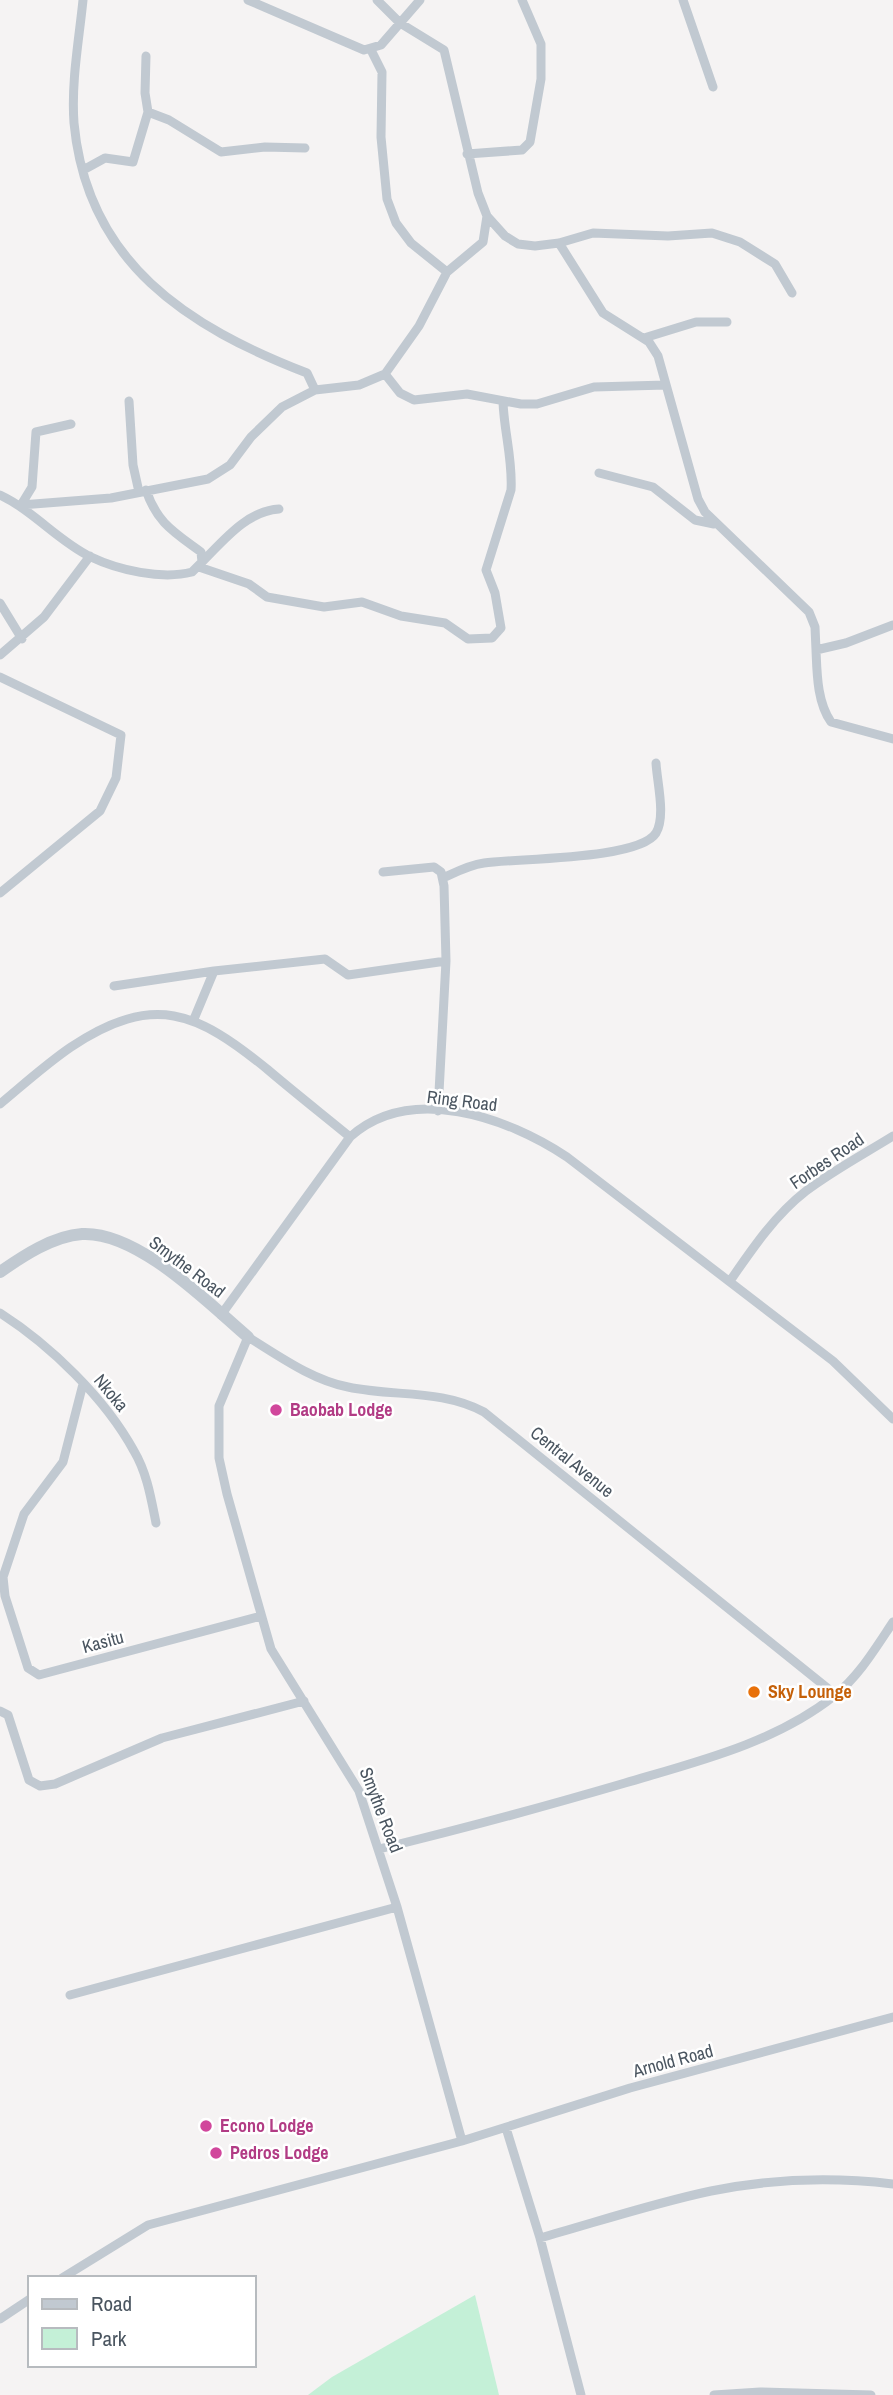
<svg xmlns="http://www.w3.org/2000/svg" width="893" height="2395" font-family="'Archivo Narrow',sans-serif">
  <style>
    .green { fill: #c4f0d7 }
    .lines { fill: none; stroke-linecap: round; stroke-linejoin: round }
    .minor { stroke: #c1c9d1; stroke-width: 9 }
    .tertiary { stroke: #c1c9d1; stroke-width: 12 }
    .hotel-dot { fill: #d1479c; stroke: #fff; stroke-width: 2.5 }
    .food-dot { fill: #e8710a; stroke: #fff; stroke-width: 2.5 }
    .labels { text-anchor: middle; stroke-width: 5; stroke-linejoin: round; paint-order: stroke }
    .street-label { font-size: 18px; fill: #4a5560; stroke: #fff }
    .hotel-label { font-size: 18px; font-weight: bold; fill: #b23c85; stroke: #fff; text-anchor: start }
    .food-label { font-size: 18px; font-weight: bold; fill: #c56008; stroke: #fff; text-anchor: start }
  </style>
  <rect width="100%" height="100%" fill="#f5f3f3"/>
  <!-- green -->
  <path class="green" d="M475 2295 499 2395H308L332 2377Z"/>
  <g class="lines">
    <!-- minor -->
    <path class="minor" d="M83 0C79 40 71 82 74 123 87 263 188 327 307 373L315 390 359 385 385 374 419 326 447 272 483 242 487 216
      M248 0 364 50 381 45 420 0
      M377 0 400 23 444 50 478 193 487 216 505 236 518 244 535 246 559 243 593 233 668 236 712 233 740 242 775 264 792 293
      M683 0 713 87
      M371 50 382 72 381 137 387 199 396 223 411 243 447 272
      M146 56 145 93 148 112 169 120 221 152 265 147 305 148
      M467 154 522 150 530 142 541 79V44L522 0
      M85 169 105 158 133 162 148 112
      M559 243 603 313 649 342 658 356 698 499 705 512 809 612 815 627 816 650
      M644 338 696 322H727
      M385 374 400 393 414 400 467 394 521 404H537L594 387 666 385
      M129 401 133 465 139 492
      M599 473 653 487 695 520 714 524
      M0 495C34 511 58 541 91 557 118 570 162 580 192 572L202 562 201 552C174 532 157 523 146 490
      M21 505 111 498 208 479 230 465 251 437 282 407 315 390
      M21 505 32 487 36 432 71 424
      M202 562C224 540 247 511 279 509
      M199 567 249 584 267 597 324 607 362 602 401 616 445 623 468 639 492 638 501 628 495 593 486 570 511 490C513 461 504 431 503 402
      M0 603 22 639
      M893 625 846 643 816 650C817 673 817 702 831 722L893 739
      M0 655 44 617 90 556
      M0 677 121 735 116 778 100 811 0 893
      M383 872 434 867 441 872 444 886 446 961 438 1111
      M443 878C456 872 469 865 484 863 517 858 639 860 656 833 666 816 657 782 656 763
      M214 971 325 959 348 975 446 961
      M114 986 214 971 194 1019
      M0 1104C23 1085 46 1064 71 1047 154 992 197 1012 267 1069 294 1092 322 1114 350 1137
      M730 1281C752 1249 775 1215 806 1191 834 1170 864 1154 893 1136
      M0 1313C50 1345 105 1398 134 1451 147 1473 151 1498 156 1523
      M221 1315 350 1137C410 1083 507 1117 567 1157L833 1361 893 1419
      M83 1384 63 1462 24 1514 3 1577 5 1596 28 1668 39 1675 261 1616
      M0 1711 8 1715 29 1780 40 1786 55 1784 162 1738 304 1701
      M379 1849C462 1829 543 1807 625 1783 696 1762 775 1743 834 1696 859 1676 875 1649 893 1622
      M70 1995 397 1907
      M506 2128 540 2238 581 2395
      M462 2141 397 1907 359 1791 271 1649 227 1494 219 1458V1406L248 1337C279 1356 312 1380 348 1387 395 1397 441 1389 484 1412L836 1695
      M540 2238C597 2222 654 2203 711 2191 770 2179 834 2177 893 2184
      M62 2278 148 2225 462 2141 630 2088 893 2017
      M0 2319 30 2299
      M714 2395 760 2392 871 2395"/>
    <!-- tertiary -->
    <path class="tertiary" d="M0 1272C23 1256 53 1236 82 1234 138 1231 208 1303 248 1337"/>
  </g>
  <!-- markers -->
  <g class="hotel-dot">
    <circle cx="276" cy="1410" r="7"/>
    <circle cx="206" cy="2126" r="7"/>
    <circle cx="216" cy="2153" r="7"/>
  </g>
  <circle class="food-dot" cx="754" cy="1692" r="7"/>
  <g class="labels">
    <!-- street labels -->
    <g class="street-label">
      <text transform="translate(462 1101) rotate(7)" y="6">Ring Road</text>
      <text transform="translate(827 1161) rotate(-34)" y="6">Forbes Road</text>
      <text transform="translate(187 1267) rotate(37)" y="6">Smythe Road</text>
      <text transform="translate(111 1393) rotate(50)" y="6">Nkoka</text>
      <text transform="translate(572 1462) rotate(39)" y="6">Central Avenue</text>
      <text transform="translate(103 1642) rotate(-15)" y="6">Kasitu</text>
      <text transform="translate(381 1810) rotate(69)" y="6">Smythe Road</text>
      <text transform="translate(673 2061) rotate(-15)" y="6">Arnold Road</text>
    </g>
    <!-- hotel labels -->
    <g class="hotel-label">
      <text x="290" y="1416">Baobab Lodge</text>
      <text x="220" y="2132">Econo Lodge</text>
      <text x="230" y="2159">Pedros Lodge</text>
    </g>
    <!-- food labels -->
    <g class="food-label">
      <text x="768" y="1698">Sky Lounge</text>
    </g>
  </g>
  <!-- legend -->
  <rect x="28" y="2276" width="228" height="91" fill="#ffffff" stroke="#b7bbbf" stroke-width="2"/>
  <rect x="42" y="2299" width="35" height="10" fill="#c1c9d1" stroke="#b7bbbf" stroke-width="2"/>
  <text x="91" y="2311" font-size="21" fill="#4a5560">Road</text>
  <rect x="42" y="2328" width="35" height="21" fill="#c4f0d7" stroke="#b7bbbf" stroke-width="2"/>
  <text x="91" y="2346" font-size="21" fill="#4a5560">Park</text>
</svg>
